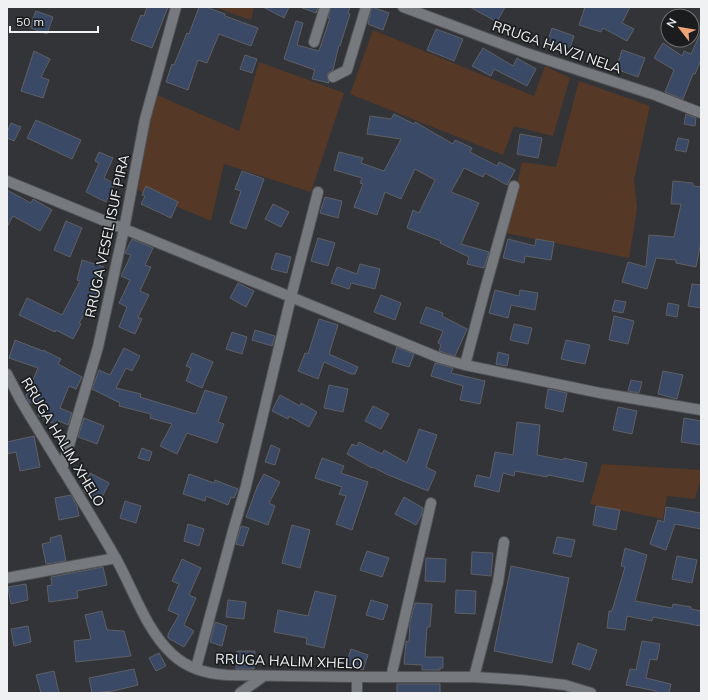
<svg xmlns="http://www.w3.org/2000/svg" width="708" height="700" font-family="Mulish,sans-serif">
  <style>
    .green { fill: #563826 }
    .building { fill: #3a4966; stroke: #5e6064 }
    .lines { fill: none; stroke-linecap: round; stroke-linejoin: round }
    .street-casing { stroke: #515356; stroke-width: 12 }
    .street { stroke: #76797d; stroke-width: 10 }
    .labels { text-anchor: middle; stroke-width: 3.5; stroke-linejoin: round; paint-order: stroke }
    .street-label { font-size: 14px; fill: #eff1f3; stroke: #1b1c1d }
  </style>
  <rect width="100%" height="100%" fill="#323438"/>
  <!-- green -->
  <path class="green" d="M214 7H254L251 20Z
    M373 30 534 96 545 66 570 78 553 136 514 126 503 155 350 94Z
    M259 62 344 93 311 192 224 164 211 221 138 190 155 94 239 131Z
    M579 81 650 106 634 180 637 208 629 258 506 233 522 162 556 167Z
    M602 464 701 470V478L695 499 667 496 663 519 590 504Z"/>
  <!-- building -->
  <path class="building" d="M147 7H168L152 48 131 40 141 15 144 16Z
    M199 7H206L225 14V16L258 28 251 46 219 34 207 63 198 60 188 90 166 82 172 64 174 65 187 33 189 34Z
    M263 7H289L284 18Z
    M302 7H318L316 13 302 8Z
    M331 7H350L348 13 350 14 340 46 339 45 333 70 328 73 327 76 329 83 312 79 315 70 284 59 296 21 303 23 297 45 319 51 330 18H328Z
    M372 7 389 13 383 30 368 24Z
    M470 7H505L497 22Z
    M585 7H630L622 23 634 29 627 41 603 28 601 32 579 25Z
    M36 11 53 17 47 34 31 28V24Z
    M552 28 574 36 568 54 546 46Z
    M436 29 463 39 454 61 427 50Z
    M701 32V60L695 74H693L683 99 665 92 674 70 654 58 663 43 682 56 684 51 691 54Z
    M483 48 513 66 517 58 536 69 527 86 494 69 491 76 472 66Z
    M622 50 645 58 638 77 616 69Z
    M34 51 50 59 41 77 49 80 43 98 21 91Z
    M245 55 257 59 252 73 240 69Z
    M394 114 414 124 415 122 453 144 455 140 472 148 470 152 497 166 499 162 515 170 507 185 485 173 483 177 464 168 451 192 479 203 461 244 489 252 484 268 467 264 469 257 440 243 441 241 407 228 413 210 419 213 435 180 415 169 401 199 385 192 377 215 354 207 363 184 360 183 362 178 334 170 339 152 363 158 361 163 384 171 401 139 367 134 370 116 391 119Z
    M686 114 696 118 695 126 684 124Z
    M36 120 81 140 72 159 27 138Z
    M11 123 21 127 14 141 7 138V132Z
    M520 134 542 138 538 158 517 154Z
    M678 138 689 140 686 152 675 150Z
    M99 152 113 158 104 178 115 184 106 202 86 192 99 163 95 161Z
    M242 171 264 179 246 229 230 223 241 191 235 189Z
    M673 181 693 183V186L701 187V242L696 267 676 263V260L656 258 647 289 622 282 628 262 646 267 649 235 674 237 681 204H671Z
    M146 186 178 202 171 218 141 204 145 196 142 195Z
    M7 190 31 203 33 199 52 210 40 231 13 216 7 227Z
    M325 197 342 201 338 218 320 213Z
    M273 204 289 212 281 227 265 219Z
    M66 221 82 228 70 257 54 250Z
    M318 238 335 243 328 266 311 261Z
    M132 239 153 248 145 265 151 267 140 291 149 295 138 317 142 319 135 334 119 327 127 307 119 303 130 280 121 276 131 255 125 253Z
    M508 239 535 246 536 239 554 242 551 260 525 256 524 263 503 258Z
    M276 253 291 257 287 273 271 269Z
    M82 260 104 267 98 291 79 323 81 324 73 339 56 330 55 332 19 315 27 298 62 315 80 281 77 280Z
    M360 264 380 269 375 289 351 283 349 289 331 283 337 267 357 274Z
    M238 283 254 291 246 307 230 298Z
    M692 284 701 285V308L688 306Z
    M495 290 519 296 520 290 538 293 535 310 511 305 508 318 489 313Z
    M381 295 401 303 395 320 374 312Z
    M615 300 626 302 623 313 612 311Z
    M668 303 679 305 677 317 666 315Z
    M426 307 443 313 442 316 467 329 455 356 439 351 441 345 438 343 443 331 420 323Z
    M614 316 634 321 628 344 609 340Z
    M319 319 338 325 329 354 358 367 355 374H351L324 362 318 379 298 371 305 353 308 354Z
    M514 324 532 328 528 344 510 340Z
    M255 330 275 336 272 346 252 340Z
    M232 332 247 337 242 354 226 349Z
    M15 340 43 351V350L61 359 58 364 82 377 76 389 69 386 60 408 72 413 68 425 59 421 57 425 38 416 41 407 29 402 26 396 38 368 9 358Z
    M566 340 590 345 585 364 561 359Z
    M397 347 414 354 409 367 392 362Z
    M124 348 140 356 132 371 126 368 116 388 141 394 140 397 196 414 205 390 227 397 218 422 224 424 217 443 187 433 177 454 160 446 172 424 150 418 151 414 119 406 120 403 92 389 99 370 110 375Z
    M498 352 509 355 507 366 496 364Z
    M192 353 213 362 202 388 186 381 191 368 186 366Z
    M435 363 453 368 451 373 485 381 480 404 460 400 463 386 431 376Z
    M663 371 683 375 677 399 658 394Z
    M631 380 642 382 639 393 628 391Z
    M329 385 348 389 343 412 324 408Z
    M548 389 567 393 563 412 545 408Z
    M280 395 300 406 301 403 317 412 309 427 289 416 288 419 272 411Z
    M373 406 389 414 381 429 365 421Z
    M618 407 637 411 632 434 613 430Z
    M84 418 104 426 97 444 78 437Z
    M684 418 701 421V445L681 442Z
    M517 422 540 425 537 455 563 460 564 458 587 463 583 482 548 475 547 477 515 471 514 476 503 473 499 492 474 486 477 475 490 478 495 452 513 455Z
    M419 429 437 435 426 467 436 472 428 491 386 474 373 467 372 468 347 454 352 444 357 446 359 442 382 454 384 450 407 463Z
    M34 436 40 467 20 471 16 452 7 454V442Z
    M271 445 280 449 275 465 265 462Z
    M142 448 152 452 149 461 138 458Z
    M322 458 344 466 341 473 368 482 352 530 336 524 346 496 339 494 342 487 315 478Z
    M90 473 109 483 101 499 85 493 83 490Z
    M189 474 214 483 215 480 238 489 234 498 231 497 228 505 206 496 205 501 183 494Z
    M264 474 280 482 269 503 275 506 268 525 246 517 257 487Z
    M71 495 77 506 79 516 59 520 55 498Z
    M404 497 423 508 421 516 416 525 395 514Z
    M125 501 141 506 136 523 120 518Z
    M596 506 620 510 616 530 593 525Z
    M666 507 701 513V529L675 524 666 550 650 544 658 520 664 522Z
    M188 524 204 529 199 546 184 541Z
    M292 525 310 530 300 568 282 563Z
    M241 526 249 528 243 546 236 544Z
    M61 535 66 561 46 564 42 544 51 542 50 538Z
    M557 537 575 540 571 557 553 553Z
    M625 548 647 555 635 601 672 608 673 604 691 607V609L701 611V626L653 617 652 621 627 616 625 630 607 628 609 611H612L625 567 621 566Z
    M367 551 389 558 382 577 360 570Z
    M472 552 493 553 491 576 471 574Z
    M677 556 697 560 692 583 672 579Z
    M426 558 446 559 445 582 425 581Z
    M182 559 201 568 189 595 196 598 184 625 194 631 184 647 168 638V634L179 615 168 610 179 584 172 581Z
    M511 566 569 578 552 663 494 651Z
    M103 567 107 585 77 591 78 598 49 602 47 586 52 585 51 577Z
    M26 584 28 600 11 604 8 587Z
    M456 590 476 591 475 614 455 613Z
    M315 591 336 596 324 648 306 644 307 638 274 632 278 610 308 616Z
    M228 600 246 602 244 619 226 617Z
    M371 600 388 605 383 620 366 615Z
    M415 603 432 604 430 627H427L425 657H443V668H440V670H422V665L404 664 406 643V641L409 642 410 622Z
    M102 611 107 630 124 631 131 656 76 662 74 641 91 639 85 615Z
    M215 622 227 626 222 646 210 642Z
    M28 626 31 642 14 646 11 629Z
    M642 641 660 644 657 660 650 659 646 678 671 684 669 693H656V691L626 685 630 669 636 670Z
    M578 643 597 650 590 670 572 664Z
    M351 649 368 655 363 670 346 665Z
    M237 651H255L254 669H236Z
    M159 653 166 666 156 671 149 658Z
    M134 669 138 685 113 691 92 693 89 678Z
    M54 671 59 693H41L36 675Z
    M397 684H440V693H397Z"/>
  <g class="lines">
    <!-- street casing -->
    <g class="street-casing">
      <path id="street" d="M403 7 526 53 655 95 701 113
        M314 42 325 7
        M333 77 347 70 366 7
        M7 181 440 358 465 365 600 393 701 410
        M465 365 484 293 514 186
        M7 374 21 401C52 453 85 504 115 557 133 588 145 629 172 654 187 668 207 674 227 675L357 677H474L521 680 565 685 591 693
        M62 469 98 347 124 229 145 119 176 7
        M7 578 116 558
        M196 668 233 531 246 486 291 297 318 192
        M391 677 431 503
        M474 677 487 627 498 582 504 542
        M240 693 264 676
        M357 693V677"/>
    </g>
    <!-- street -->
    <use href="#street" class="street"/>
  </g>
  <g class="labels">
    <!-- street labels -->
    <g class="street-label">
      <text transform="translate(557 47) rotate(19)" y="5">RRUGA HAVZI NELA</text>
      <text transform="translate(107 236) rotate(-78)" y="5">RRUGA VESEL ISUF PIRA</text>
      <text transform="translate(63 442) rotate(59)" y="5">RRUGA HALIM XHELO</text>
      <text transform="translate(289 661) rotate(2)" y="5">RRUGA HALIM XHELO</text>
    </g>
  </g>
  <!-- border -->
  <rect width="708" height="700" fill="none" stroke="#eff1f3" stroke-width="16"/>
  <!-- north arrow -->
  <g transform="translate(680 28) rotate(301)"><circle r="19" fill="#1b1c1d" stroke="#707173"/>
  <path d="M0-3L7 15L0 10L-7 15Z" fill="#efa376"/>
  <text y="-6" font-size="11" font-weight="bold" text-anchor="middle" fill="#eff1f3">N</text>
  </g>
  <!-- scale -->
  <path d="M10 26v6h88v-6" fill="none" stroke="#eff1f3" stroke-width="2"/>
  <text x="16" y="26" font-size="12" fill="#eff1f3" stroke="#1b1c1d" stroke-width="3" paint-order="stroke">50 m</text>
</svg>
